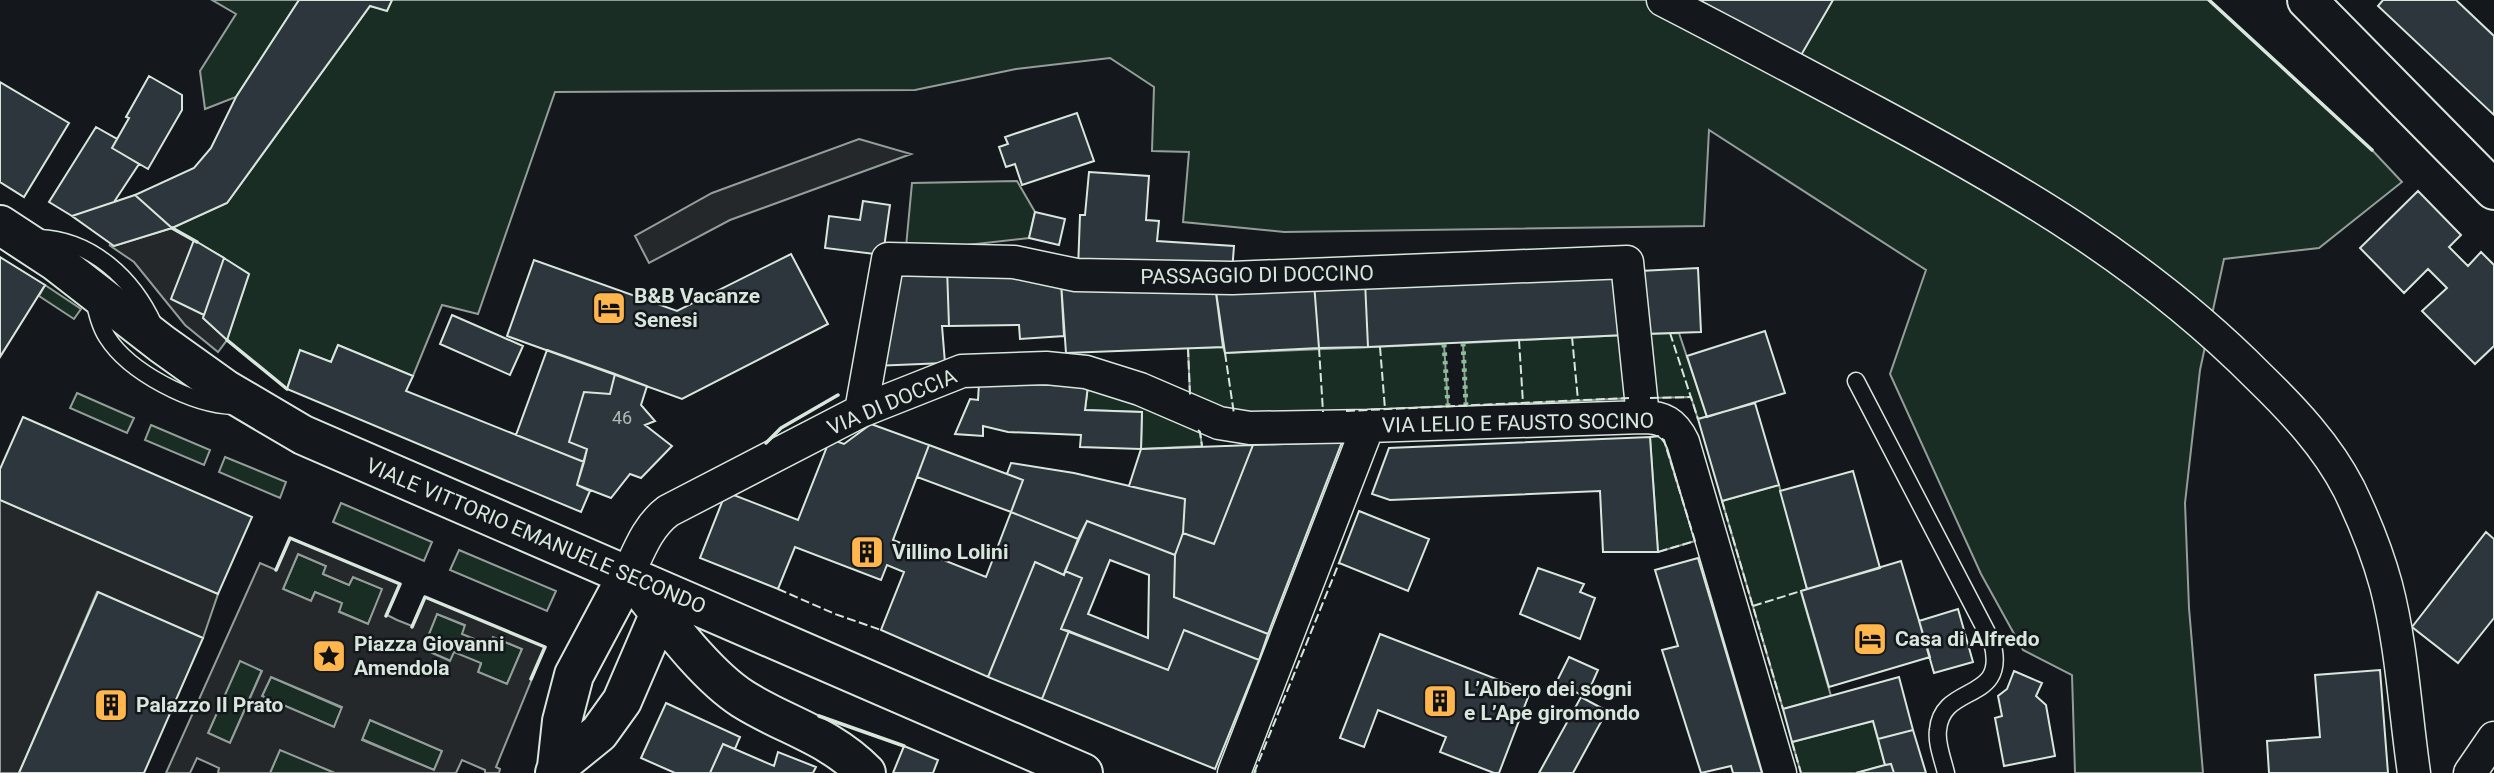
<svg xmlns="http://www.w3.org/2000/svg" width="2494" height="773" font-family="Roboto,sans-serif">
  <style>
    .green { fill: #1a2d24; stroke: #939e99; stroke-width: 2 }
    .parking { fill: #24282b; stroke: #939e99; stroke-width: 2; fill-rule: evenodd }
    .building { fill: #2c363c; stroke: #d8e6dc; stroke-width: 2; fill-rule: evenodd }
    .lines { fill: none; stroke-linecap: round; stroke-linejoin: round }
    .lane-casing { stroke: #d8e6dc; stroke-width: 19 }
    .street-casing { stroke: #d8e6dc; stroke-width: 35 }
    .secondary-casing { stroke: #d8e6dc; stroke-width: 42 }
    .lane { stroke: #14181c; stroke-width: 16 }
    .street { stroke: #14181c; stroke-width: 32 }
    .secondary { stroke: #14181c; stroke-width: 38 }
    .hedge { stroke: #8ac095; stroke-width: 5; stroke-dasharray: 3.5 5; stroke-linecap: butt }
    .fence { stroke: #d8e6dc; stroke-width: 2; stroke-dasharray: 9 3.5; stroke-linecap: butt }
    .wall { stroke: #d8e6dc; stroke-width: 3.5 }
    .labels { text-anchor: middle; stroke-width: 5; stroke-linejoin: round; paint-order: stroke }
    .number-label { font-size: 18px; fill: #adbab4 }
    .street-label { font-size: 21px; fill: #d8e6dc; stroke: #14181c }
    .poi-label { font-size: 21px; font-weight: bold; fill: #d8e6dc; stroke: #14181c; text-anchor: start }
  </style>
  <rect width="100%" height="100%" fill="#14181c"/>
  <!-- green -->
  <path class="green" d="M212 0H299L236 97 205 109 200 71 236 14Z
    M392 0H2209L2372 150 2402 182 2319 248 2224 259 2200 370 2185 503 2189 608 2203 773H2075L2072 675 2023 650 1981 574 1890 374 1926 270 1709 130 1704 226 1284 232 1183 222 1189 152 1152 151 1154 87 1110 58 1016 69 915 90 555 92 478 314 442 305 413 376 338 345 331 362 300 350 287 389 227 340 249 274 172 228 227 203 370 6 387 10Z
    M1017 181 1035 212 1029 238 914 251 906 247 912 183Z
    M45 285 81 309 74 319 39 296Z
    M1679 333 1707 417 1698 419 1691 397 1650 398 1643 334Z
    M1625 335 1633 398 1466 406 1463 343Z
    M1444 344 1448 406 1245 416 1230 413 1190 395 1188 348 1223 347 1225 353Z
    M1088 386 1126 397 1200 432 1202 446 1141 449 1142 412 1085 410Z
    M77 393 134 418 127 433 70 408Z
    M151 425 210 450 204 465 145 440Z
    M1658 436 1664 440 1695 541 1658 552 1650 437Z
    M225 457 286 482 280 498 219 472Z
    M1779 485 1807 589 1801 592 1831 696 1783 709 1722 501Z
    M341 503 432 542 424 561 333 522Z
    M459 550 556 591 547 611 450 570Z
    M298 554 326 566 323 574 349 585 353 577 383 589 368 624 338 611 341 603 315 592 311 601 283 589Z
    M437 614 466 626 463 634 488 645 492 637 522 649 507 684 478 672 481 664 454 653 451 661 423 649Z
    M240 660 262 670 230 743 208 733Z
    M271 677 342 708 334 727 262 696Z
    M370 720 442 751 434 770 362 739Z
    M1873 721 1885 765 1856 773H1801L1792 742Z
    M280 749 335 773H270Z"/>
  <!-- parking -->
  <path class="parking" d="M859 139 911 154 730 220 649 263 635 236 712 193Z
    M172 228 224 258 203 318 227 340 218 352 185 325 134 262 109 245 114 246Z
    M0 500 218 594 203 638 97 592 19 773H0Z
    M290 538 400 584 387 615 397 620 412 626 425 597 545 647 496 767 500 769 499 773H485V770L462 760 456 773H335L280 750 270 773H218L219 768 197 758 190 773H166L260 563 276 570ZM298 554 326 566 323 574 349 585 353 577 382 589 368 624 339 612 342 603 315 592 311 601 283 589ZM437 614 465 625 462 634 489 645 493 637 522 649 507 684 478 672 481 663 454 652 450 661 423 649ZM240 661 262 671 230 743 208 733ZM271 677 342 707 334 727 262 696ZM370 720 442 751 434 770 362 740Z"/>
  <!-- building -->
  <path class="building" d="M299 0H392L387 11 370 6 227 203 172 228 135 195 194 168 211 148 236 97Z
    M1699 0H1833L1800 57Z
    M2383 0H2456L2494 36V115L2378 6Z
    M149 76 182 95V110L148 169 112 148 129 118 126 117Z
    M0 82 69 123 24 197 0 182Z
    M1077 113 1094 161 1022 185 1015 164 1006 167 999 147 1008 144 1005 137Z
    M96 127 117 139 112 148 139 164 114 202 72 216 49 202Z
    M1089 172 1149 176 1146 220 1159 221 1157 241 1234 246 1232 272 1078 269 1080 215H1085Z
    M2418 191 2461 235 2449 247 2468 266 2481 252 2494 265V346L2475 364 2422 311 2447 288 2428 269 2404 293 2360 248Z
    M135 195 172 228 114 246 72 216Z
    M863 201 890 205 883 255 825 248 829 216 860 220Z
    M1035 212 1065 219 1059 245 1029 238Z
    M194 240 224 258 204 315 171 299Z
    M791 254 828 324 682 399 507 336 534 260 677 311Z
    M0 257 45 285 0 357Z
    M224 258 249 274 227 340 203 318Z
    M888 268H947L949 326H942L945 363 873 366Z
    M947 268 1061 282 1064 336 1020 339 1019 325 949 326Z
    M1618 268 1625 335 1368 347 1365 281Z
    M1698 268 1701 332 1643 334 1640 271Z
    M1365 281 1368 347 1319 348 1314 283Z
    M1061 282 1215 285 1223 347 1066 353Z
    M1314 283 1319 348 1225 353 1215 285Z
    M452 315 523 346 510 375 440 344Z
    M1765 331 1785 393 1707 417 1687 356Z
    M338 345 413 376 406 391 584 462 577 485 590 491 581 512 287 389 300 350 331 362Z
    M547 350 615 374 610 394 584 392 569 442 587 449 584 462 516 435Z
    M615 374 647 386 641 405 655 421 645 425 672 446 641 478 630 474 611 498 577 485 587 449 569 442 584 392 610 394Z
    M979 383 1088 386 1085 410 1142 412 1141 449 1080 447 1081 435 1008 432 983 426V436L955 434 970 399 978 400Z
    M1755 403 1779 485 1722 501 1698 419Z
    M23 417 252 517 218 594 0 500V469Z
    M871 424 929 445 893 540 986 577 1011 512 1078 539 1064 575 1035 562 988 677 881 630 904 572 887 565 881 580 795 547 778 589 700 558 726 492 798 520 830 439 844 444Z
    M1650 437 1658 552H1603L1600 491 1390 500 1372 494 1389 448Z
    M1342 442 1268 634 1174 597 1175 555 1183 533 1214 544 1253 445Z
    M929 445 1023 480 1011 512 917 477Z
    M1253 445 1214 544 1183 533 1185 499 1129 486 1141 449Z
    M1011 463 1074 473 1185 499 1183 533 1175 555 1087 521 1078 539 1011 512 1023 480 1007 474Z
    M1853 471 1880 568 1807 589 1780 491Z
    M1359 511 1429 539 1408 591 1339 563Z
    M1087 521 1175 555 1174 597 1268 634 1259 660 1184 630 1168 670 1061 629 1082 578 1065 571ZM1110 560 1149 575 1148 638 1088 614Z
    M2486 532 2494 539V618L2458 663 2412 627Z
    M1698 558 1762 773H1733L1731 766 1701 773 1662 650 1678 646 1655 570Z
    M1901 561 1930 657 1829 687 1801 591Z
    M1035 562 1064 575 1065 571 1082 578 1061 629 1069 631 1042 699 988 677Z
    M1538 568 1584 584 1580 592 1595 598 1580 639 1520 614Z
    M98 592 203 638 144 773H19Z
    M1958 609 1973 662 1934 673 1919 621Z
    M1184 630 1259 660 1215 769 1042 699 1069 631 1168 670Z
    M1380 634 1530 692 1499 773H1494L1440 752 1446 737 1378 710 1364 747 1340 738Z
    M1569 657 1598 670 1586 697 1556 683Z
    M2380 670 2388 773H2269L2267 741 2320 737 2315 675Z
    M2014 671 2042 683 2036 696 2046 705 2055 756 2004 766 1995 718 2002 716 1998 696 2007 689Z
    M1899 677 1913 730 1878 739 1873 721 1792 742 1783 709Z
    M1581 697 1607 711 1573 773H1539Z
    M666 703 740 737 735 749 723 744 710 773H675L641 758Z
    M1913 730 1926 773H1894L1891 764 1885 765 1878 739Z
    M723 744 774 766 778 752 816 767 813 773H710Z
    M904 746 938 760 933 773H893Z
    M1891 764 1894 773H1856L1885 765Z"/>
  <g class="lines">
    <!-- lane casing -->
    <g class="lane-casing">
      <path id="lane" d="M39 238C92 240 133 279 154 325
        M94 300C97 313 100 326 107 337 129 372 192 405 234 406
        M1856 381 1992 642C2009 704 1942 682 1938 730 1936 743 1943 760 1946 773"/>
    </g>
    <!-- street casing -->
    <g class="street-casing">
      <path id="street" d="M1663 0C1735 37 1806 75 1877 113 2017 188 2146 263 2259 377 2293 410 2327 446 2349 489 2364 520 2377 552 2386 585 2402 646 2405 711 2414 773
        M861 411 888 259 1014 262 1076 275 1232 278 1627 262 1643 417
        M628 574C639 551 647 527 668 511L861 411 962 371 1046 368 1086 372 1140 389 1219 423 1250 428 1368 426
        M1234 773 1368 426 1643 417C1663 417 1674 423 1683 442L1780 773
        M2470 773 2494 738"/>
    </g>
    <!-- secondary casing -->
    <g class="secondary-casing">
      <path id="secondary" d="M2307 0 2494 190
        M0 225 55 261 162 344 225 389 303 435 1083 773
        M634 581C664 618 704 674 743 699 786 726 829 735 866 773
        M557 767 599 733 622 701 668 594
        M555 773 557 767 562 721 574 675 628 574"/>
    </g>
    <!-- lane -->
    <use href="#lane" class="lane"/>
    <!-- street -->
    <use href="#street" class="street"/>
    <!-- secondary -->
    <use href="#secondary" class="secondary"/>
    <!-- hedge -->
    <path class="hedge" d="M1463 343 1466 406
      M1444 344 1448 406
      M1254 772 1256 773"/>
    <!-- fence -->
    <path class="fence" d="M1670 333 1698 419
      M1572 337 1578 400
      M1519 340 1523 403
      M1380 347 1385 409
      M1188 348 1190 395 1192 396
      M1319 348 1323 412
      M1225 353 1234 414
      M1650 398 1691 397
      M1346 411 1629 398
      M1198 430 1200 432 1202 446
      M1650 437 1658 436 1664 440 1695 541 1658 552
      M1722 501 1783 709
      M778 589 835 614 881 630
      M1753 606 1801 591
      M1792 742 1801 773
      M1254 773 1339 563"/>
    <!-- wall -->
    <path class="wall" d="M2209 0 2372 150
      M172 228 197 242
      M227 340 287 389
      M766 443 781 428 838 395
      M276 570 290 538 400 584 386 616
      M412 627 425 597 545 647 531 679
      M819 716 904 746"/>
  </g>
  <!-- icons -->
  <defs>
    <g id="hotel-square" transform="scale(1.75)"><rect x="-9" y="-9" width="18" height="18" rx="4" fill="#ffb74d" stroke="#14181c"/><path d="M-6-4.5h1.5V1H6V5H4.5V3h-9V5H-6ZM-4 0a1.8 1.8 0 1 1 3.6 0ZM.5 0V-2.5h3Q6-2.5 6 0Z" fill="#111"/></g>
    <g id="building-square" transform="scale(1.75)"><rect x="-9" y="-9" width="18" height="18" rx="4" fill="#ffb74d" stroke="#14181c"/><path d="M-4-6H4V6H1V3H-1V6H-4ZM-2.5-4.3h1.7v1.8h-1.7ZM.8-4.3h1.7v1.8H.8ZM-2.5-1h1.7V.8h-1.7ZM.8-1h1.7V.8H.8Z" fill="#111"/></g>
    <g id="sight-square" transform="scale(1.75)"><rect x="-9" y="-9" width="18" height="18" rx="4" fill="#ffb74d" stroke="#14181c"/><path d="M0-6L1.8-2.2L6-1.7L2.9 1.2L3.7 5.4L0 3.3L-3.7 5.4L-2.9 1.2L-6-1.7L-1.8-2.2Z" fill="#111"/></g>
  </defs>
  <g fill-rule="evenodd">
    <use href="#hotel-square" x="609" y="308"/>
    <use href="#building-square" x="867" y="552"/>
    <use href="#hotel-square" x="1870" y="639"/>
    <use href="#sight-square" x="329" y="656"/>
    <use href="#building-square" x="1440" y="701"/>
    <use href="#building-square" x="111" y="705"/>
  </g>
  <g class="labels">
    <!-- number labels -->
    <g class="number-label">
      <text x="622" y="424">46</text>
    </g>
    <!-- street labels -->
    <g class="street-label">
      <text transform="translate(1257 275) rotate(-1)" y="7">PASSAGGIO DI DOCCINO</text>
      <text transform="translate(892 402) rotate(-23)" y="7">VIA DI DOCCIA</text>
      <text transform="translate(1518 423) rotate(-1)" y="7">VIA LELIO E FAUSTO SOCINO</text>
      <text transform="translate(536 536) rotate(23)" y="7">VIALE VITTORIO EMANUELE SECONDO</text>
    </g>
    <!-- poi labels -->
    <g class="poi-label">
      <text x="634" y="303">B&amp;B Vacanze<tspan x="634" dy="24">Senesi</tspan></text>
      <text x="892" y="559">Villino Lolini</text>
      <text x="1895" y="646">Casa di Alfredo</text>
      <text x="354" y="651">Piazza Giovanni<tspan x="354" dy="24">Amendola</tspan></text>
      <text x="1464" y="696">L’Albero dei sogni<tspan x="1464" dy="24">e L’Ape giromondo</tspan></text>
      <text x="136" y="712">Palazzo Il Prato</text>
    </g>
  </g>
</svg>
